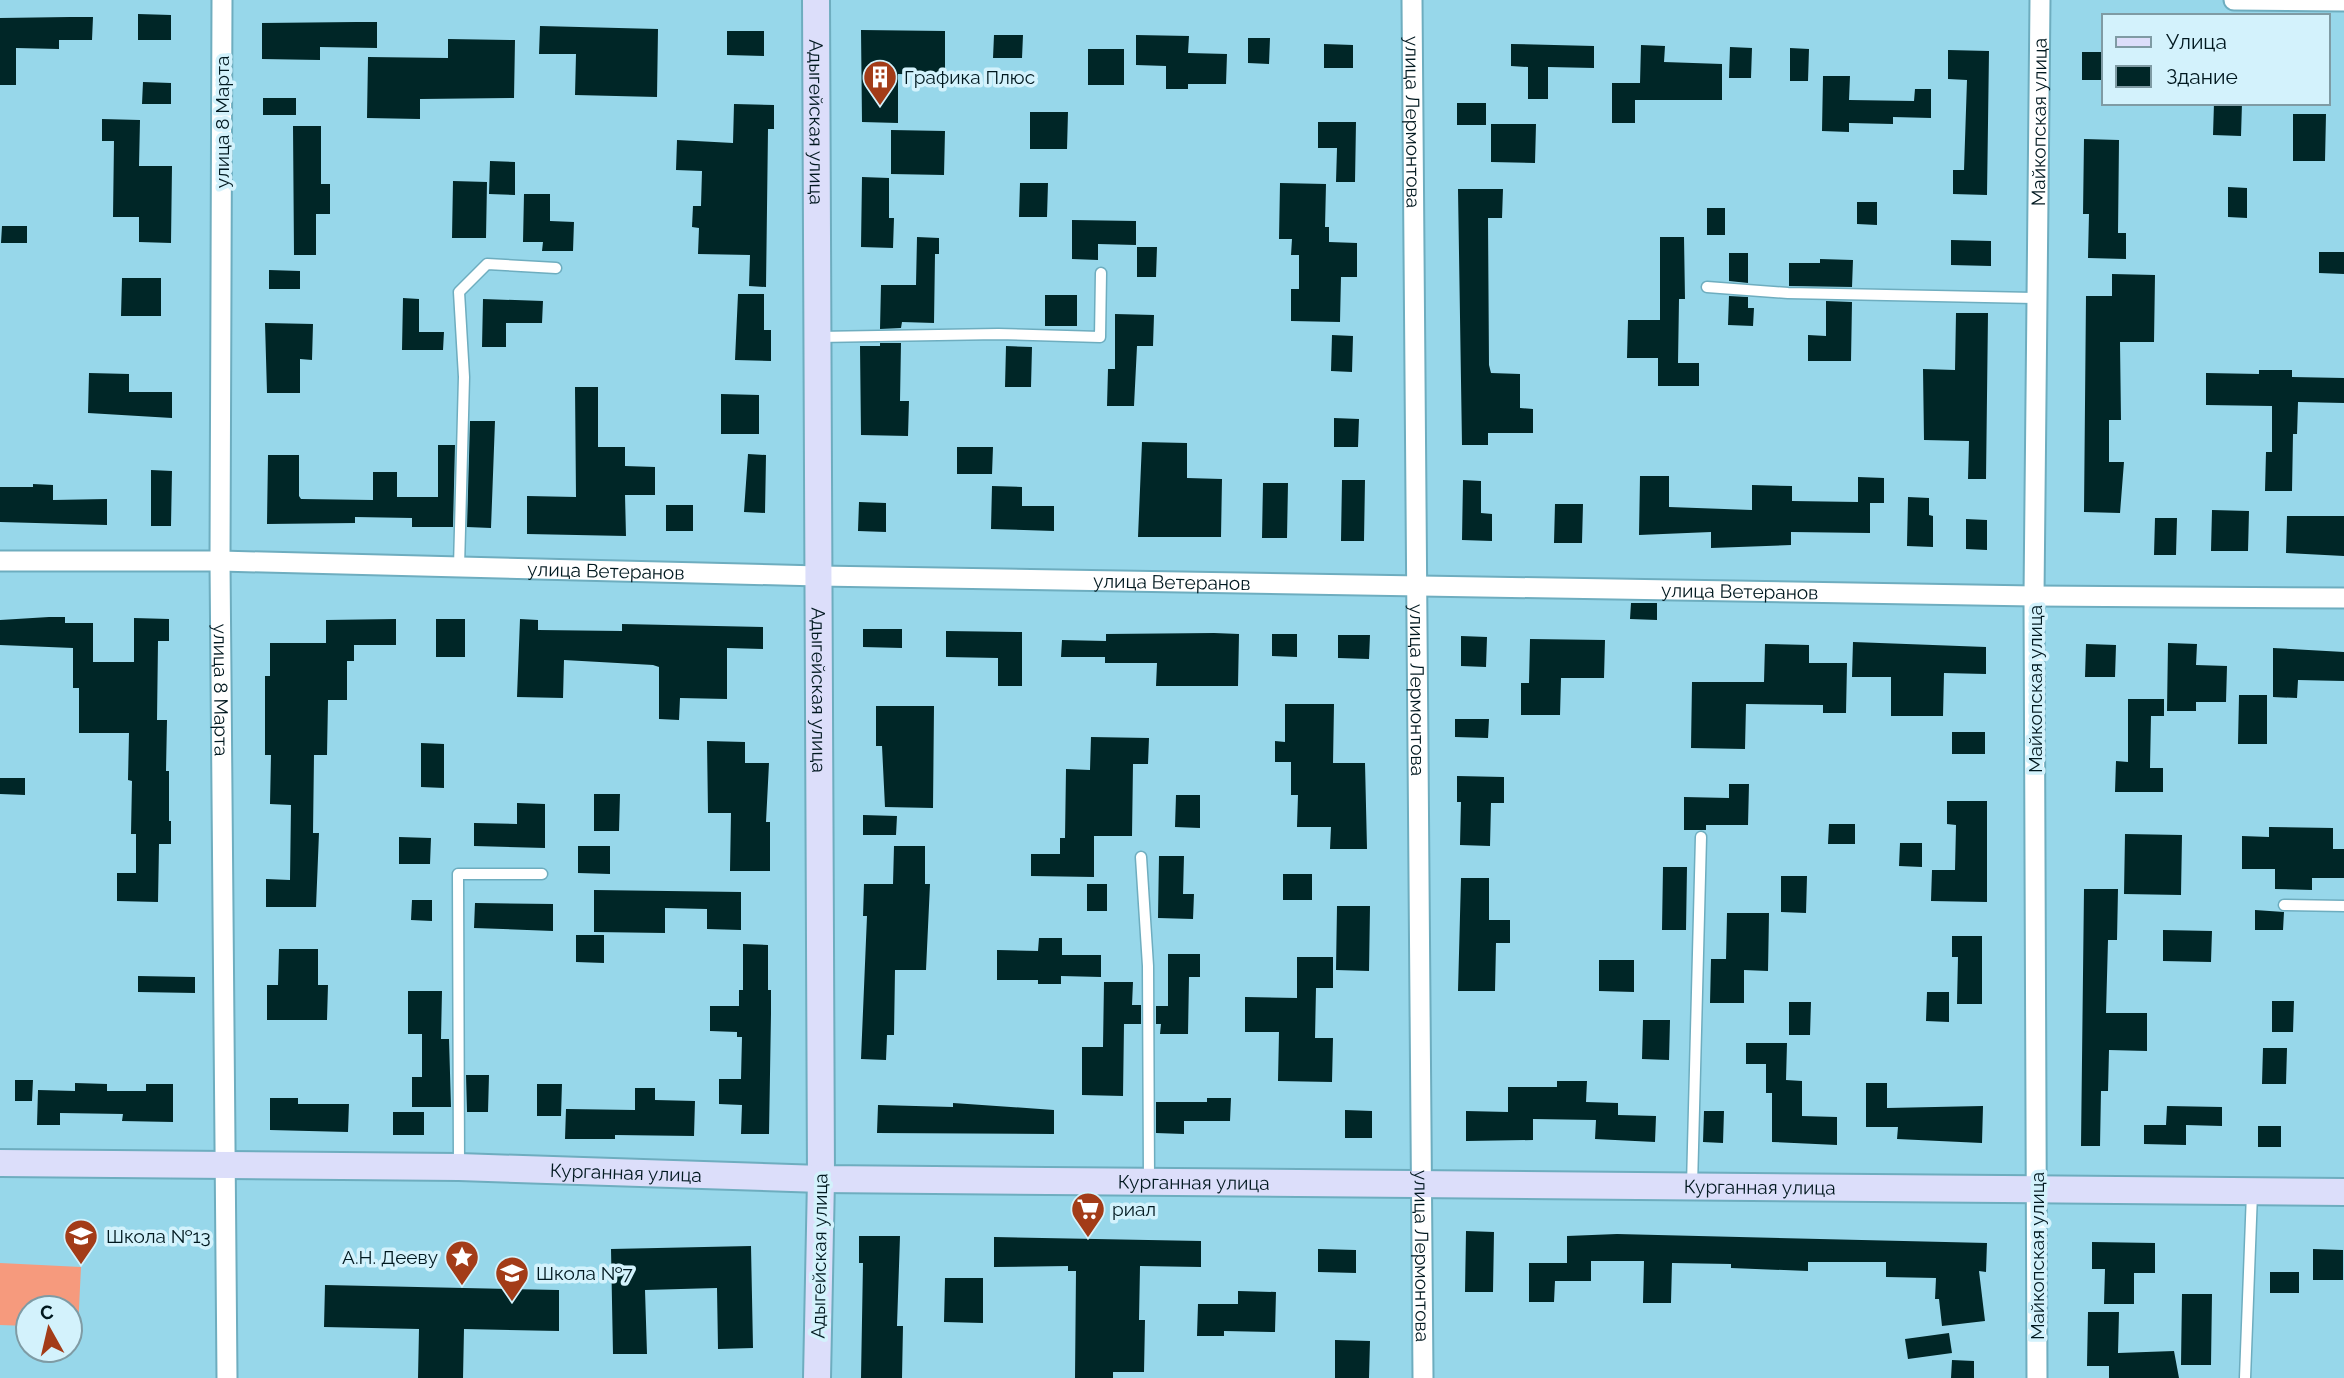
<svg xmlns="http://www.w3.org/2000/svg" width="2344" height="1378" font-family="Raleway,sans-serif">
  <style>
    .green { fill: #f69a7d }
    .building { fill: #002627 }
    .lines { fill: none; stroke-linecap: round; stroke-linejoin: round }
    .lane-casing { stroke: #6eadbf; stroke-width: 13 }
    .street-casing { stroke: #6eadbf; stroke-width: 23 }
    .secondary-casing { stroke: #6eadbf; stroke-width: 30 }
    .lane { stroke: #fff; stroke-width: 10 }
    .street { stroke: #fff; stroke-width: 19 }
    .secondary { stroke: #dcdefa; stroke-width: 26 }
    .labels { text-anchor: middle; stroke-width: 7; stroke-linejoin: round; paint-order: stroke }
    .poi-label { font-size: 19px; fill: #00181f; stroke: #d3f2fc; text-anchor: start }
    .street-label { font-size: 19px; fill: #00181f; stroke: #d3f2fc }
  </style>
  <rect width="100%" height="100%" fill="#97d7ea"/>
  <!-- green -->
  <path class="green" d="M0 1263 81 1267 78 1329 70 1328V1308H28V1326L0 1325Z"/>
  <!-- building -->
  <path class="building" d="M138 14 171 15V40H138Z
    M70 17H93L92 40H59V49L16 48V85H0V18Z
    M356 22H377V48L320 47V60L262 59V23Z
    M540 26 658 29 657 97 575 95 576 54H539Z
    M861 30 945 31V75L898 74V123L862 122Z
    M727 31H764V56L727 55Z
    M994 35H1023L1022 58H993Z
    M1136 35 1189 36 1188 53 1227 54 1226 84H1188V89H1166V66L1136 65Z
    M1248 38H1270L1269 64 1248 63Z
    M448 39 515 40 514 98 420 99V119L367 118 368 57 448 58Z
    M1324 44 1353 45V68H1324Z
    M1511 44 1594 46V68L1548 67V99H1528V67L1511 66Z
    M1641 45 1665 46 1664 62 1722 64V100H1635V123H1612V83H1640Z
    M1730 47 1752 48 1751 78H1729Z
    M1790 48 1809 49 1808 81H1790Z
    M1088 49H1124V85H1088Z
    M1948 50 1989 51 1987 195 1953 194V170H1964L1967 80 1948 79Z
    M2082 52H2104V80H2082Z
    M1823 76H1850L1849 100 1914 101 1915 89H1931V118L1893 117V124L1849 123V132L1822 131Z
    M143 82 171 83V104H142Z
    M263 98H296V115H263Z
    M1457 103H1486V125H1457Z
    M2214 103H2242L2241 136 2213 135Z
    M734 104 774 105V129H768L766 287 749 286 750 255 698 254 699 228 692 227 693 206H701L702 171 676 170 677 140 733 143Z
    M1030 112H1068L1067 149H1030Z
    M2293 114H2326L2325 161H2293Z
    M102 119 140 120 139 166H172L171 243 139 242V217H113L114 141H102Z
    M1318 122H1356L1355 182H1336L1337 148H1318Z
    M1491 124H1536L1535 163 1491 162Z
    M293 126H321V184H330V214H316V255H294Z
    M891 130 945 131 944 175 891 174Z
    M2084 139 2119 140 2118 233H2126V259L2088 258 2089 214H2083Z
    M490 161 515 162V195L489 194Z
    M862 177 889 178V218H894L893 248 861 247Z
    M453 181 487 182 486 238H452Z
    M1020 183H1048L1047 217H1019Z
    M1280 183 1326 184 1325 227H1329V242L1357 243V277H1341L1340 322 1291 321V289H1299V255H1291L1292 239H1279Z
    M2228 187 2247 188V218L2228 217Z
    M1458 189H1503L1502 218H1488L1489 365 1491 373 1520 374V408L1533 409V433H1488V445H1462Z
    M524 194H550V221L574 222 573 251H542L543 242H523Z
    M1857 202H1877V225L1857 224Z
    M1707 208H1725V235H1707Z
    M1072 220 1136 221V245L1098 244V260L1072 259Z
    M2 226H27V243H1Z
    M917 237 939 238V254H935L934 323 902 322 901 328 880 329 881 285H916Z
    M1660 237H1684L1685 299H1679L1678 363H1699V386H1658V358H1627L1628 320H1660Z
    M1951 240 1991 241V266L1951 265Z
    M1137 247H1157L1156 277H1137Z
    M2319 252H2344V274L2319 273Z
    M1729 253H1748V283L1729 281Z
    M1820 259 1853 260 1852 287 1789 286V263H1820Z
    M269 270 300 271V289H269Z
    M2112 274 2155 275 2154 342H2120L2121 420H2109V462H2124L2120 513 2084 512 2086 296H2112Z
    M122 278H161V316H121Z
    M738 294H764V330H771V361L735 360Z
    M1045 295H1077V326H1045Z
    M1729 296 1748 297V308H1754L1753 326 1728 325Z
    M403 298 419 299V332H444L443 350H402Z
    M483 299 543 301 542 323H506V347H482Z
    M1826 301 1852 302 1851 361H1808V335L1826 336Z
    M1956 313H1988L1986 479H1968L1969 441 1924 440 1923 369 1955 370Z
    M1115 314 1154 315 1153 346H1137L1134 406H1107L1108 369H1115Z
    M265 323 313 324 312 360 300 359V393H267Z
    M1332 335 1353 336 1352 372 1331 371Z
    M880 343H901L900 401H909L908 436 861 435 860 346H880Z
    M1006 346 1032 347 1031 387H1005Z
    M2259 370H2292V377L2344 378V403L2298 402 2297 434H2293L2292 491H2265L2266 452H2272V406L2206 405V373L2259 374Z
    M89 373 129 374V392H172V418L88 413Z
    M575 387H598V447H625V466L655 467V495H625L626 536 527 534V496L576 497Z
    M721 394 759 395V434H721Z
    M1334 418 1359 419 1358 447H1334Z
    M470 421H495L491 528 467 527Z
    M1142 442 1187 443V478L1222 479 1221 537H1138Z
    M438 445H455L453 527H412V518L355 517V523L267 524 268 455H299V496L301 499 373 500V472H397V497H438Z
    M957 447H993L992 474H957Z
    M748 454 766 455 765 513 744 512Z
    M151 470 172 471 171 526H151Z
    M1640 476H1669V507L1752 510V485L1792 486V501L1858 502V477L1884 478V503H1870V533L1791 532V545L1711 548V532L1639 535Z
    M1342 480H1365L1364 541H1341Z
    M1463 480 1481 481V513L1492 514V541L1462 540Z
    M1263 483H1288L1287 538H1262Z
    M33 484 53 485V500L107 499V525L0 522V487H33Z
    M992 486 1022 487V506H1054V531L991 529Z
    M1908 497 1929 498V515L1933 516V547L1907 546Z
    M859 502 886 503V532L858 531Z
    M1555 504H1583L1582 543H1554Z
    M666 505H693V531H666Z
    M2212 510 2249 511 2248 551H2211Z
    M2287 516H2344V556L2286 553Z
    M2155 518H2177L2176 555H2154Z
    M1966 519 1987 520V550L1966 549Z
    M1631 603H1657V620L1630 619Z
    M49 617H65V623H93V662H134V618L169 619V641H158L157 720H167L166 771H169V821H171V844H159L158 902 117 901V873H136V834H131L132 781 128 780 129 733H79V688H73V648L0 645V620Z
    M396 619V645H354V661H347V700H328L327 755H314L313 833H319L316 907H266V879L290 880 291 805 270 804 271 755H265V676H270V643H326V620Z
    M436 619H465V657H436Z
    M520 619 538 620V630L622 631V624L763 627V649L727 648V699L680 698 679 720 659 719V667L653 665 564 660 563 698 517 697Z
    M863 629H902V648L863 647Z
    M946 631 1022 632V686H998V658L946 657Z
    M1214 633 1239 634 1238 686H1156L1157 663H1105V657H1061L1062 640 1106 641V634Z
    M1272 634H1297V657L1272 656Z
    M1338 635H1370L1369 659 1338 658Z
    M1461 636 1487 637 1486 667 1461 666Z
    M1530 639 1605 640 1604 678H1561L1560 715H1521V683H1529Z
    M1853 642 1986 647V674L1944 673 1943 716H1891V677H1852Z
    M2168 643 2197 644 2196 665 2227 666 2226 702H2196V711H2167Z
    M1765 644 1809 645V663H1847L1846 713H1823V705L1746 704 1745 749 1691 748 1692 682H1764Z
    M2086 644 2116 645 2115 677H2085Z
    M2273 648 2344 652V681L2298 680 2297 698 2273 697Z
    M2239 695H2267V744H2238Z
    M2128 699H2164V716H2151L2150 768H2163V792H2115L2116 761 2128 762Z
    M1285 704H1334L1333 763H1365L1367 849H1330L1331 827H1297L1298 795H1291V762H1275V741L1285 742Z
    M876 706H934L933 808 885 807 882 746H876Z
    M1455 719H1489L1488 738 1455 737Z
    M1952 732H1985V754H1952Z
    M1091 737 1149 738 1148 764H1133L1132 836H1094V877L1031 876V854H1060V838H1065L1066 769 1090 770Z
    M707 741 745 742V763H769L766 822H770V871H730L731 813H708Z
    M421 743 444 744V788L421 787Z
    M1457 776 1504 777V803H1491L1490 846 1460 845 1461 802H1457Z
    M0 778H25V795L0 794Z
    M1729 784H1749L1748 825H1706V830H1684V797L1729 798Z
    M594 794H620L619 831H594Z
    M1176 795H1200V828L1175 827Z
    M1947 801H1987V902L1931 901 1932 870H1955L1956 825 1947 824Z
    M517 803 545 804V848L474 846V823L517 824Z
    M863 815 897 816 896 835H863Z
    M1829 824H1855V844H1828Z
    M2269 827 2333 828V849H2344V878H2312V890L2275 889V869H2242V836L2269 837Z
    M2125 834 2182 835 2181 895 2124 894Z
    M399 837 431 838 430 864H399Z
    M1900 843H1922V867L1899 866Z
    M578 846H610V874L578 873Z
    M894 846H925V884H930L926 970H895L894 1035H887L886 1060 861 1059 867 916H863L864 884H893Z
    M1159 856H1184L1183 894H1194L1193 919 1158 918Z
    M1663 867H1687L1686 930H1662Z
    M1283 874H1312V900H1283Z
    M1781 876H1807L1806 913 1781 912Z
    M1461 878H1489V920H1510V943H1496L1495 991H1458Z
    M1087 884H1107V911H1087Z
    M2084 889H2118L2117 940H2108L2106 1013H2147V1051L2109 1050 2108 1091H2101L2100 1146H2081Z
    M594 890 741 892V930L707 929V909L665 908V933L594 932Z
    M412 900H432V921L411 920Z
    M475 903 553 904V931L474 928Z
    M1337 906H1370L1369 971 1336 970Z
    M2255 910 2284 912 2283 930H2255Z
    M1727 913H1769L1768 971 1744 970V1003H1710L1711 959H1726Z
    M2163 930 2212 931 2211 962 2163 961Z
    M576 935H604V963L576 962Z
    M1952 936H1982V1004H1957L1958 957H1952Z
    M1039 938H1062V955H1101V977L1061 976V984H1038V980H997V950L1038 951Z
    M743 944 768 945V990H771V1014L769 1134H741L742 1105 719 1104V1079H741L742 1037H737V1032L710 1031V1006H739V990H743Z
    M279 949H318V985H328L327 1020H267V985H278Z
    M1168 954H1200V977H1189L1188 1034H1160L1161 1024H1156V1006H1168Z
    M1297 957H1333V988H1316L1315 1038H1333L1332 1082 1278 1081 1279 1032H1245V997L1297 998Z
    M1599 960H1634V992L1599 991Z
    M138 976 195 977V993L138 992Z
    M1104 982H1133L1132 1005H1141V1024H1124L1123 1096 1082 1095V1047H1103Z
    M408 991H442L441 1039H449L451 1107H412V1077H422V1034H408Z
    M1927 992H1949V1022L1926 1021Z
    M2272 1001H2294L2293 1032H2272Z
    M1789 1002H1811L1810 1035H1789Z
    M1643 1020H1670L1669 1060 1642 1059Z
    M1746 1043H1787L1786 1080 1802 1081V1116L1837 1117V1145L1772 1142V1093H1766V1064H1746Z
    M2263 1048H2287L2286 1084H2262Z
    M466 1075H489L488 1112H467Z
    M15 1080H33L32 1101H15Z
    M1557 1081H1587L1586 1102 1618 1103V1115L1656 1116 1655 1142 1595 1139 1596 1120 1533 1119V1140L1466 1141V1111L1508 1112V1087H1557Z
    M75 1083 107 1084V1091H146V1084H173V1122L122 1121 123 1114 60 1113V1125H37L38 1090 75 1091Z
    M1866 1083H1887V1108L1983 1106 1982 1143 1897 1139 1898 1127H1866Z
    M537 1084H562L561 1116H537Z
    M635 1088H655V1100L695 1101 694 1136 615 1135V1139H565L566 1109 635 1110Z
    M270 1098H298V1104H349L348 1132 270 1130Z
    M1207 1098H1231L1230 1121H1184V1134L1156 1133V1102H1207Z
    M953 1103 1054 1110V1134L877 1133 878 1105 953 1107Z
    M2167 1106 2222 1107V1126L2186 1125V1145L2144 1144V1125H2166Z
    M1345 1110 1372 1111V1138H1345Z
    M1704 1111H1724L1723 1143 1703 1142Z
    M393 1112H424V1135H393Z
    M2258 1126H2281V1147H2258Z
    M1466 1231 1494 1232 1493 1292H1465Z
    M1617 1234 1987 1243 1986 1272 1979 1271 1985 1321 1942 1326 1939 1299H1935L1936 1278 1886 1277V1262H1808V1271L1731 1268V1264L1672 1263 1671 1303H1643L1644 1261H1591V1281H1555L1554 1302H1529V1263H1567V1236Z
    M859 1236H900L897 1326H903L902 1378H861L863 1263H859Z
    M994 1237 1201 1241V1267L1140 1266 1139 1320H1145L1144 1372H1113V1378H1075L1076 1271H1068V1266L994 1267Z
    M2092 1242 2155 1243V1273H2134V1304H2104L2105 1269H2092Z
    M751 1246 753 1348 718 1349 717 1288 645 1290 647 1354H613L611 1249Z
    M1318 1249 1356 1250V1273L1318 1272Z
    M2313 1249 2343 1250V1280H2313Z
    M2270 1272H2299V1293H2270Z
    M945 1278H983V1323L944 1322Z
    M325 1285 559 1290V1331L464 1329 463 1378H418L419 1329 324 1327Z
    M1238 1291 1276 1292 1275 1332 1224 1331V1336H1197L1198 1304H1238Z
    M2182 1294H2212L2211 1365H2181Z
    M2088 1312H2119L2118 1353 2174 1351 2179 1378H2109V1366H2087Z
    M1949 1333 1952 1353 1908 1359 1905 1339Z
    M1335 1340 1370 1341 1369 1378H1335Z
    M1952 1360 1974 1361V1378H1951Z"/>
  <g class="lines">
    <!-- lane casing -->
    <g class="lane-casing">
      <path id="lane" d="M1707 287 1788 293 2037 298
        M818 337 998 334 1100 337 1101 273
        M459 567 464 377 459 292 487 264 556 268
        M1141 857 1148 966 1149 1181
        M2284 905 2344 906
        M459 1167 458 874H542
        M1692 1186 1701 837
        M2245 1378 2252 1193"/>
    </g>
    <!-- street casing -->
    <g class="street-casing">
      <g id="street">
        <path id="s1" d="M222 0 220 561 227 1378"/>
        <path id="s2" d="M1412 0 1423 1378"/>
        <path d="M2234 0 2344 1"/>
        <path id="s3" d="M0 561H220L819 576 2034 596 2344 598"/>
        <path id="s4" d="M2037 1378 2034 596 2040 0"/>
      </g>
    </g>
    <!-- secondary casing -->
    <g class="secondary-casing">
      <g id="secondary">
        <path id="s5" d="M816 0 821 1179 817 1378"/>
        <path id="s6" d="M0 1163 459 1167 821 1179 2344 1192"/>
      </g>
    </g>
    <!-- lane -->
    <use href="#lane" class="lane"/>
    <!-- street -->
    <use href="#street" class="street"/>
    <!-- secondary -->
    <use href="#secondary" class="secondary"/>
  </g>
  <!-- icons -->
  <defs>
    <g id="building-pin" transform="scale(1.75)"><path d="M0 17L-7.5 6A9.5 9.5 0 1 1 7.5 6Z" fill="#a33c18" stroke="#d3f2fc"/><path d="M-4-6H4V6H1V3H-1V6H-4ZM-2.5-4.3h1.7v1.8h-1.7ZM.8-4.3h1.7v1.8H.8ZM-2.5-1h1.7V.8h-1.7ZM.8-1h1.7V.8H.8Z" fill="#fff"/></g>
    <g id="supermarket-pin" transform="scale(1.75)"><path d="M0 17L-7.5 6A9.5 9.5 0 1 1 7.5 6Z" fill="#a33c18" stroke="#d3f2fc"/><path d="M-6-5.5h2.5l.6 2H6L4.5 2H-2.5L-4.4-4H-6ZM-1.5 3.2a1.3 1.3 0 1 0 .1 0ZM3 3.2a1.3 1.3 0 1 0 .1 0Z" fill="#fff"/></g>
    <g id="school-pin" transform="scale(1.75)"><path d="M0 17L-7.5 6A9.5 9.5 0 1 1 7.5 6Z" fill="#a33c18" stroke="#d3f2fc"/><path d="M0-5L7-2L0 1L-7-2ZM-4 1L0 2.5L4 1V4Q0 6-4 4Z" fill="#fff"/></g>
    <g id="sight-pin" transform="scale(1.75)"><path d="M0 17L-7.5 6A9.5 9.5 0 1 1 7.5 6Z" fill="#a33c18" stroke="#d3f2fc"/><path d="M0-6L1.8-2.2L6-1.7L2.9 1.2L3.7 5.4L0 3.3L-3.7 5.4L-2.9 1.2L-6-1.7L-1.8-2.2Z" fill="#fff"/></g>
  </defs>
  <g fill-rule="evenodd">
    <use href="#building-pin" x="880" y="77"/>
    <use href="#supermarket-pin" x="1088" y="1209"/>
    <use href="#school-pin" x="81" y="1236"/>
    <use href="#sight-pin" x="462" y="1257"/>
    <use href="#school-pin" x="512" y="1273"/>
  </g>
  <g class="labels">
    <!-- poi labels -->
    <g class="poi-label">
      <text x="904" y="84">Графика Плюс</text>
      <text x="1112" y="1216">риал</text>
      <text x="106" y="1243">Школа №13</text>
      <text x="438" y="1264" text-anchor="end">А.Н. Дееву</text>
      <text x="536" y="1280">Школа №7</text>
    </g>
    <!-- street labels -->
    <g class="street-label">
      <text transform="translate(222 122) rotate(-90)" y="7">улица 8 Марта</text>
      <text dy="7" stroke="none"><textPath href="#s5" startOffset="122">Адыгейская улица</textPath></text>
      <text dy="7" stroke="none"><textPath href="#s2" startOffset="122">улица Лермонтова</textPath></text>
      <text dy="7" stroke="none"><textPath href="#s4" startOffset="1256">Майкопская улица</textPath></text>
      <text dy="7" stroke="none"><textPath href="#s3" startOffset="606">улица Ветеранов</textPath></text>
      <text dy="7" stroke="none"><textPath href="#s3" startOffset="1172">улица Ветеранов</textPath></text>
      <text dy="7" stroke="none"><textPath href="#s3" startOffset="1740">улица Ветеранов</textPath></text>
      <text dy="7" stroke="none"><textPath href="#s1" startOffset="690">улица 8 Марта</textPath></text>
      <text dy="7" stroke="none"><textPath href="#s5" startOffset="690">Адыгейская улица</textPath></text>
      <text dy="7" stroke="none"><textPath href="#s2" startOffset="690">улица Лермонтова</textPath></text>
      <text transform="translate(2035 689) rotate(-90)" y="7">Майкопская улица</text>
      <text dy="7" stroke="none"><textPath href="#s6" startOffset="626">Курганная улица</textPath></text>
      <text dy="7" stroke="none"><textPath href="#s6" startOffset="1194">Курганная улица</textPath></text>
      <text dy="7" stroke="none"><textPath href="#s6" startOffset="1760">Курганная улица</textPath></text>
      <text transform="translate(819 1256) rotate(-89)" y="7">Адыгейская улица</text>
      <text dy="7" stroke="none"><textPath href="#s2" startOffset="1256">улица Лермонтова</textPath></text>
      <text transform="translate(2037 1256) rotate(-90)" y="7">Майкопская улица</text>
    </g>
  </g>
  <!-- legend -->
  <rect x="2102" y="14" width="228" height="91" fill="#d3f2fc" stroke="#7f9ba4" stroke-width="2"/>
  <rect x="2116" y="37" width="35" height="10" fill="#dcdefa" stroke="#7f9ba4" stroke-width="2"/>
  <text x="2166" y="49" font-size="21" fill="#00181f">Улица</text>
  <rect x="2116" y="66" width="35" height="21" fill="#002627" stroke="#7f9ba4" stroke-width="2"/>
  <text x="2166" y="84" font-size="21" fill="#00181f">Здание</text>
  <!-- north arrow -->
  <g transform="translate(49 1329) rotate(352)"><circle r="33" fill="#d3f2fc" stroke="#7f9ba4" stroke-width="2"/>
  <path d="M0-5L12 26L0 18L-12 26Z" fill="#a33c18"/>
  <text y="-10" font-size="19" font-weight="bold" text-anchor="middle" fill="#00181f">С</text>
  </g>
</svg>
